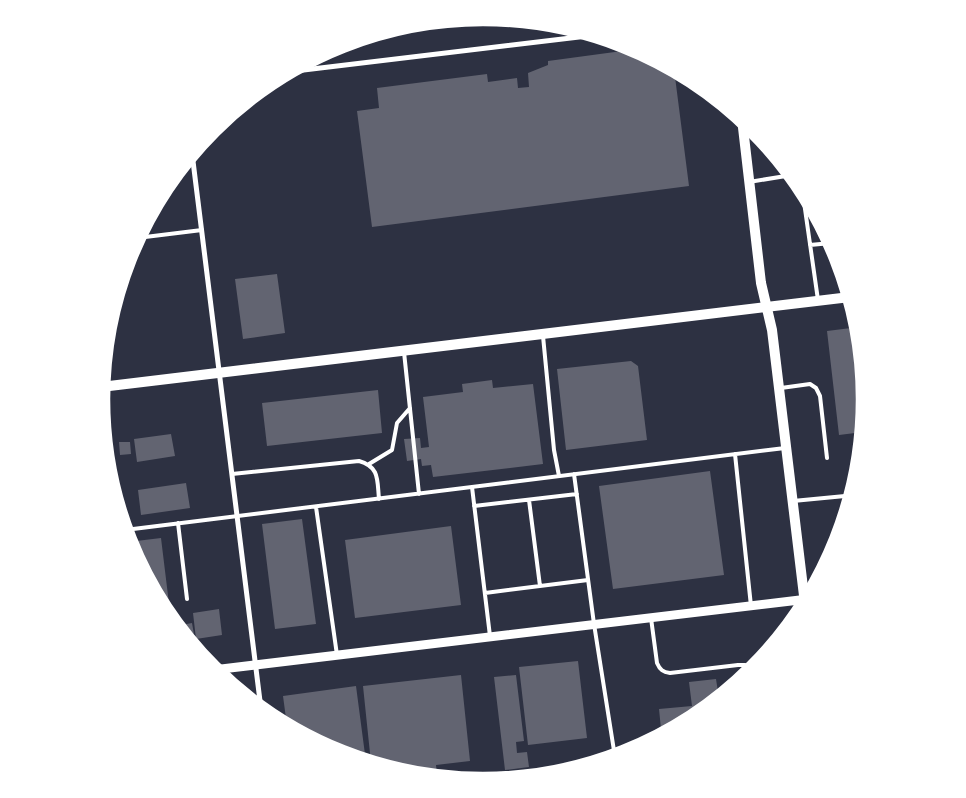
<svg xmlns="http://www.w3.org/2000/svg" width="966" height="798" font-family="'Source Sans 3',sans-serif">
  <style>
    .building { fill: #626471 }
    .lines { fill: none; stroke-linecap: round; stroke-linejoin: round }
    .service { stroke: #fff; stroke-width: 4 }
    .minor { stroke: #fff; stroke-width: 5 }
    .tertiary { stroke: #fff; stroke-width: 9 }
    .secondary { stroke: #fff; stroke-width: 10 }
    .rim { fill: none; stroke: #fff; stroke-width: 2.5 }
  </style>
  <rect width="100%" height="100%" fill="#2d3142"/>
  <!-- building -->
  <path class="building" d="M637 49 674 69 689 186 372 227 357 111 379 108 377 88 487 74 488 82 517 78 518 88 529 87 528 73 548 65V61Z
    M277 274 285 333 243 339 235 279Z
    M859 327 866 399 863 432 839 435 827 331Z
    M631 361 638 366 647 440 566 450 557 369Z
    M492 380 493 388 533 384 543 464 433 477 431 465 422 466 421 459 407 461 404 439 420 438 421 448 429 447 423 397 463 392 462 384Z
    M378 390 382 433 267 446 262 403Z
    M171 434 175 456 137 462 134 439Z
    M119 442H130L131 454 120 455Z
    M710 471 724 575 613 589 599 486Z
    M186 483 190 508 141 515 138 490Z
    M124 500 125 513H120L116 501Z
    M302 519 316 624 275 629 262 524Z
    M451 526 461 605 355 618 345 540Z
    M161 538 171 620 165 611 128 542Z
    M219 609 222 635 196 639 193 613Z
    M192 623 195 640 189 641 176 626Z
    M578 661 587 738 528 745 519 667Z
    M461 675 470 761 436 765 437 775 428 776 408 774 371 763 363 686Z
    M516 675 524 741 516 742 517 753 527 752 529 767 505 770 494 677Z
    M716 679 718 692 727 691 695 717 679 726 661 729 659 709 692 706 689 682Z
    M356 686 366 762 336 753 287 726 283 696Z"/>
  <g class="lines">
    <!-- service -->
    <path class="service" d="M749 182 792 175
      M802 188 818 300
      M137 238 202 230
      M810 245 831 243
      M543 336 554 450 559 476
      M404 352 419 494
      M781 388 810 384 816 388 820 396 827 458
      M735 454 751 606
      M369 464 392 450 397 423 410 408
      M232 474 359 461C380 467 377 480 379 499
      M574 474 594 624 615 757
      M472 487 490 636
      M529 500 540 586
      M793 501 845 496 847 511
      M474 506 577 494
      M316 507 337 655
      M178 523 187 599
      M125 530 785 448
      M485 593 588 580
      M651 618 657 663C660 670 663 672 670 673L738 665H745L753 670"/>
    <!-- minor -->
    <path class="minor" d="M287 72 596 35
      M192 153 261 709"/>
    <!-- tertiary -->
    <path class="tertiary" d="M213 670 808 599"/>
    <!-- secondary -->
    <path class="secondary" d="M742 119 761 283 772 330 805 604
      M101 387 850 297"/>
  </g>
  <!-- crop -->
  <path d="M0 0H966V798H0ZM109 399a374 374 0 1 1 748 0a374 374 0 1 1-748 0Z" fill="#fff" fill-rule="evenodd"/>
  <path class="rim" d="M109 399a374 374 0 1 1 748 0a374 374 0 1 1-748 0Z"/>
</svg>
